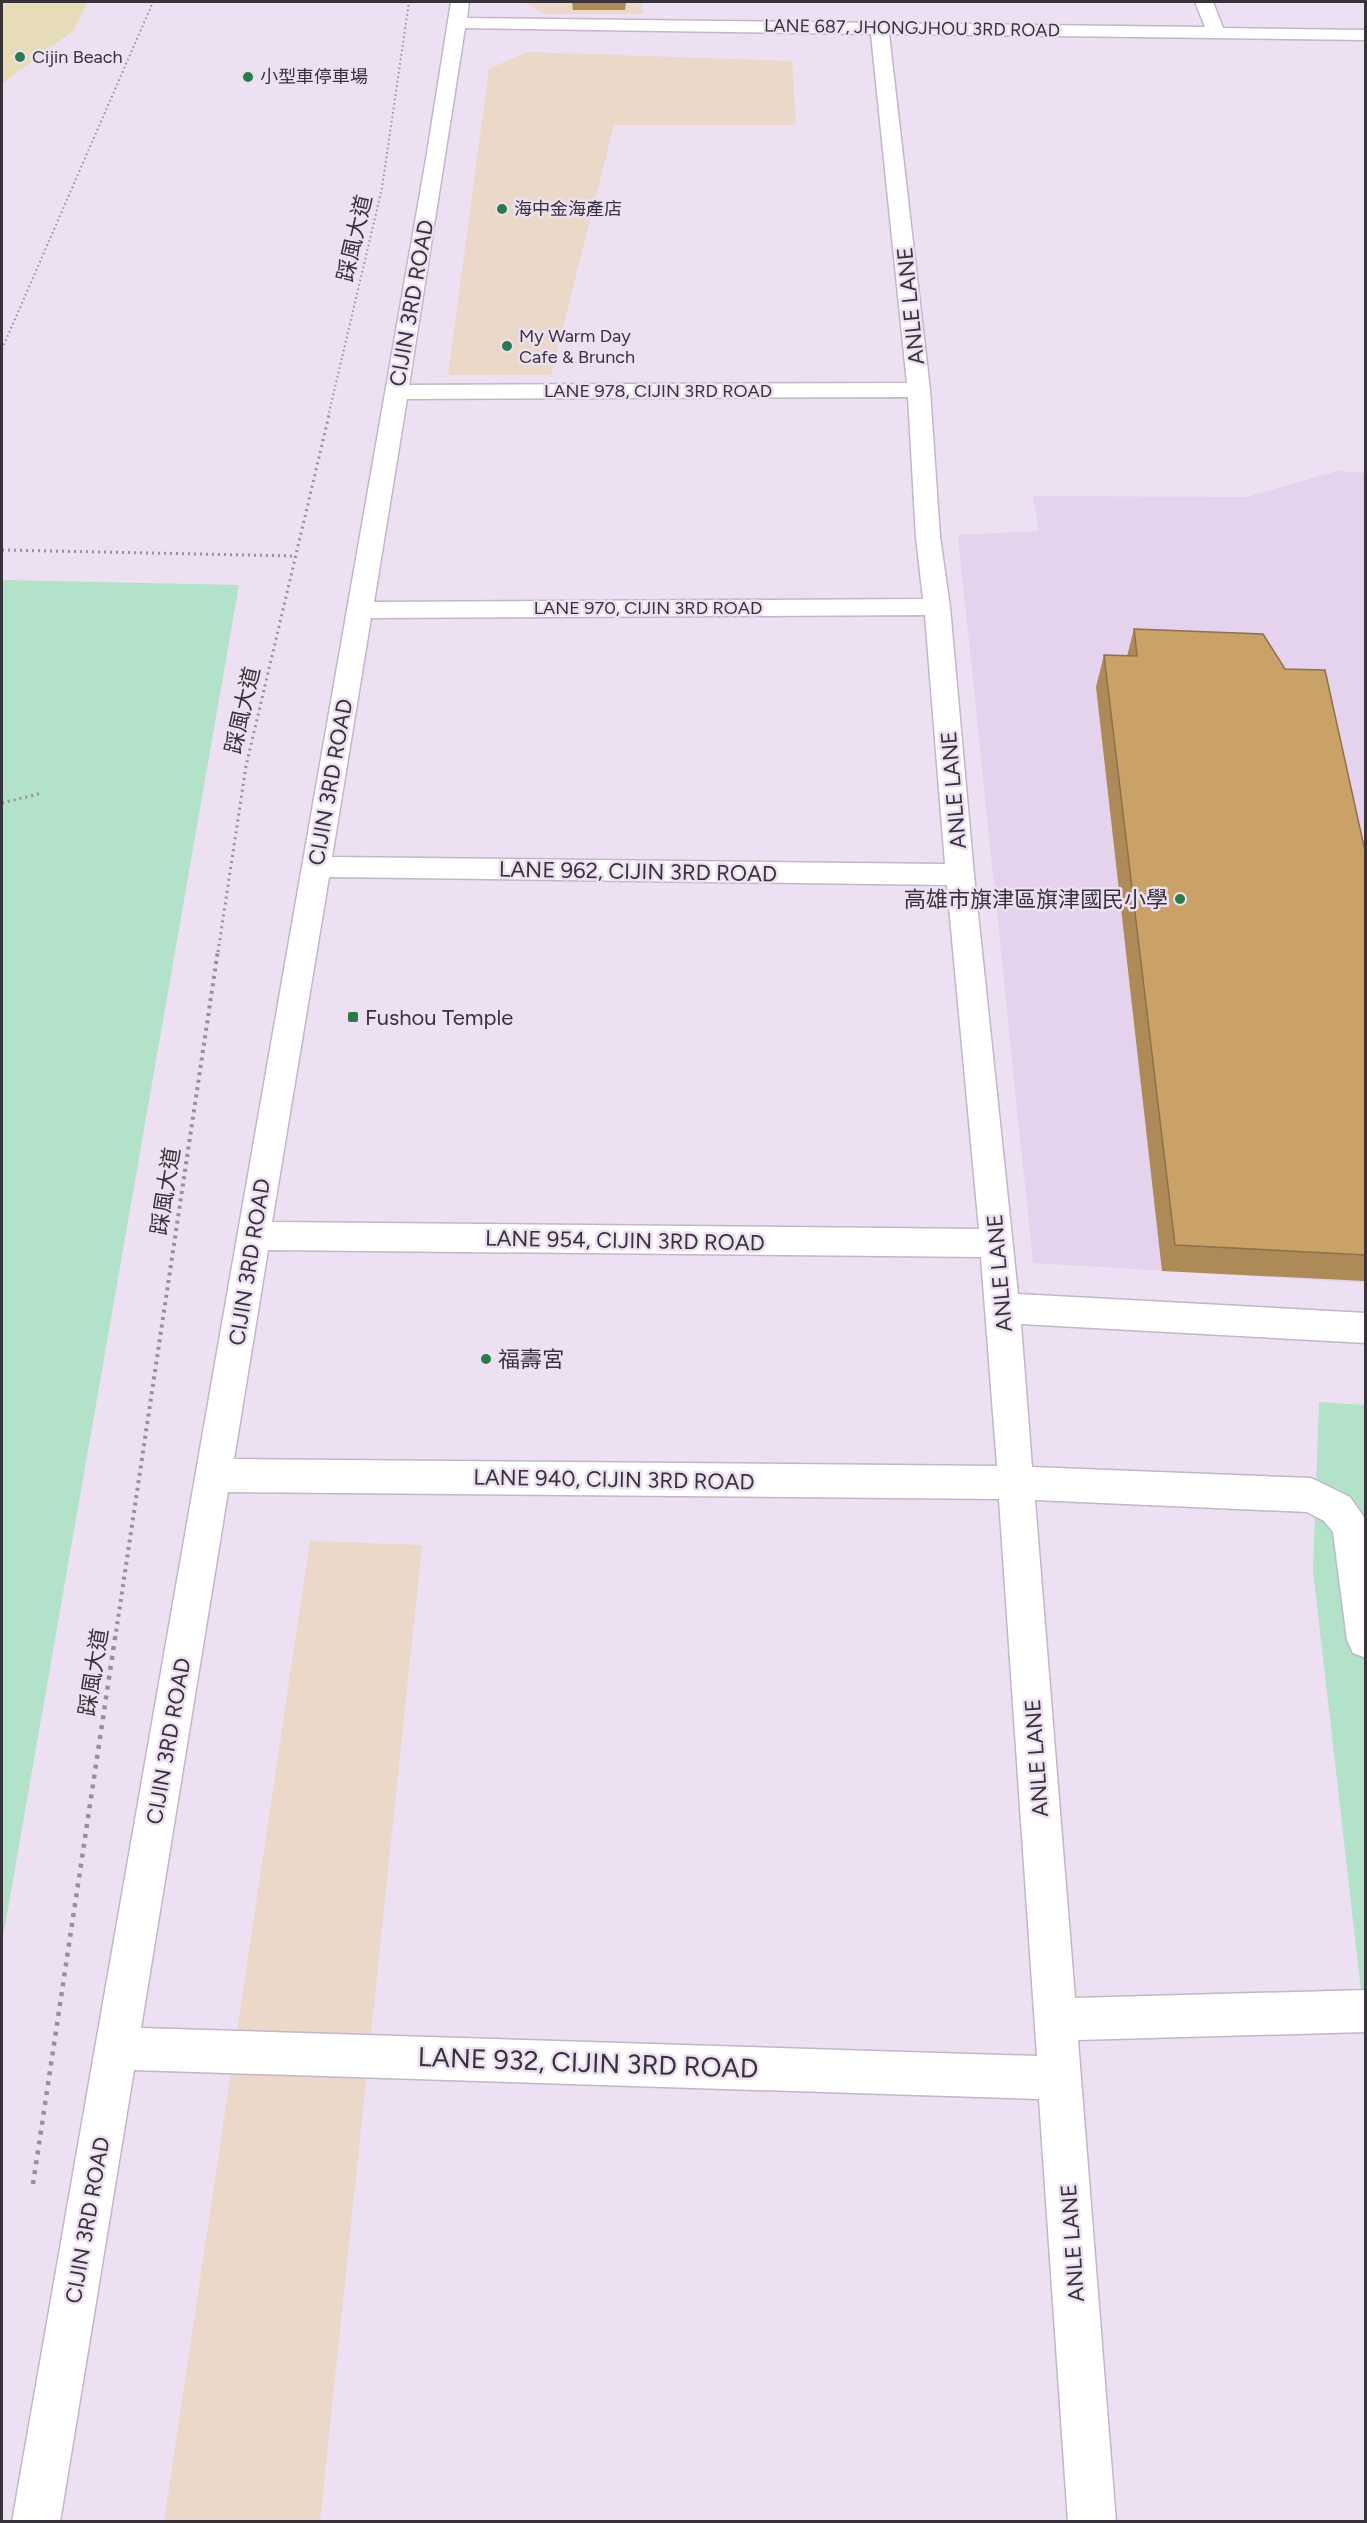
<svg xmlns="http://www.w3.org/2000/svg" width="1367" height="2523" font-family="Figtree,'Noto Sans TC',sans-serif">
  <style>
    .commercial { fill: #ebd8c8 }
    .built { fill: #e5d3ed }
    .green { fill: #b2e2c7 }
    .sand { fill: #e6dcb7 }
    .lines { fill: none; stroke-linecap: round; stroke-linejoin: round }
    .minor-casing { stroke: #c2b6c9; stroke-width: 3 }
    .path-far3 { stroke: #988f9c; stroke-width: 2; stroke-dasharray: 1.5 3; stroke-linecap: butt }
    .path-far2 { stroke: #988f9c; stroke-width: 3; stroke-dasharray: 2 4; stroke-linecap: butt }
    .path-far1 { stroke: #988f9c; stroke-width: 4; stroke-dasharray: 3 4.5; stroke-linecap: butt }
    .path { stroke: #988f9c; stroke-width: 4.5; stroke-dasharray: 4 6; stroke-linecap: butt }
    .minor { fill: #fff; fill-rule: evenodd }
    .wall { fill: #ae8a59 }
    .building { fill: #caa167; stroke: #8d7148; stroke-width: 1.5 }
    .poi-dot { fill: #297b4c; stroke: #ede0f3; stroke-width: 2 }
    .labels { text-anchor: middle; stroke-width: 5; stroke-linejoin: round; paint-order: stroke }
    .far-street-label { font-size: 18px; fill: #38333a; stroke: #ede0f3 }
    .far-poi-label { font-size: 18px; fill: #38333a; stroke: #ede0f3; text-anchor: start }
    .street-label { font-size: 22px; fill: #38333a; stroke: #ede0f3 }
    .poi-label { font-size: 22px; fill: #38333a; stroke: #ede0f3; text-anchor: start }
    .near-street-label { font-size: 27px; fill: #38333a; stroke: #ede0f3 }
  </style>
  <rect width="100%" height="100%" fill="#ede0f3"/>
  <!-- commercial -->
  <path class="commercial" d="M525 2H642L643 14H544Z
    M527 52 792 61 796 125H614L551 375H448L489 69Z
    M310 1541 422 1545 320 2521 164 2522Z"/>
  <!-- built -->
  <path class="built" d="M1337 471 1365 473V1283L1033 1263 958 535 1039 531 1033 496 1247 497Z"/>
  <!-- green -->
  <path class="green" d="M2 580 239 585 2 1943Z
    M1319 1402 1365 1405V2025L1313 1570Z"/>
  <!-- sand -->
  <path class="sand" d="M2 2H87L74 30 2 84Z"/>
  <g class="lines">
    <!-- minor casing -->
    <g class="minor-casing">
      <path id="minor" d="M451 2H469L467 18 1205 27 1195 2H1213L1223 28 1366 30V40L889 34 930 390 940 537 950 607 974 875 1018 1294 1366 1313V1343L1021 1324 1032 1467 1311 1478 1350 1497 1366 1520V1658L1353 1653 1347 1640 1333 1532 1324 1521 1307 1512 1035 1500 1075 1998 1366 1990V2032L1078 2040 1116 2522H1068L1039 2099 134 2070 60 2522H12L426 159ZM465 28 871 34 907 383 409 385ZM908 397 916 537 923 599 374 602 407 399ZM925 615 945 864 332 857 371 618ZM329 877 947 885 979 1229 272 1222ZM268 1250 981 1257 997 1466 234 1459ZM228 1492 999 1499 1037 2056 141 2028Z"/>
    </g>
    <!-- path-far3 -->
    <path class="path-far3" d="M2 349 153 2
      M328 417 382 188 409 2"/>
    <!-- path-far2 -->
    <path class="path-far2" d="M2 550 296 556
      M2 803 42 793
      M218 952 246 766 329 415"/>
    <!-- path-far1 -->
    <path class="path-far1" d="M115 1639 218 950"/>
    <!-- path -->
    <path class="path" d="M33 2184 115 1638"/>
    <!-- minor -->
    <use href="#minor" class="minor"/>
  </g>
  <!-- wall -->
  <path class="wall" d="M572 2H626L625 10H573Z
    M1134 629 1365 851V1281L1162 1271 1096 687 1104 655 1127 656Z"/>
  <!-- building -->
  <path class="building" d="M1134 629 1263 634 1285 669 1325 670 1365 851V1255L1175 1245 1104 655 1137 656Z"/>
  <!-- markers -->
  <g class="poi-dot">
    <circle cx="20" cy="57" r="6"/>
    <circle cx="248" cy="77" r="6"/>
    <circle cx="502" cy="209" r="6"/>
    <circle cx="507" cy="346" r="6"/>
    <circle cx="1180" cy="899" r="6"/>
    <rect x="347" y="1011" width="12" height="12" rx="3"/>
    <circle cx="486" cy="1359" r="6"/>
  </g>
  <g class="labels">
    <!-- far-street labels -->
    <g class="far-street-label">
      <text transform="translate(912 28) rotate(1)" y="6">LANE 687, JHONGJHOU 3RD ROAD</text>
      <text x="658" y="397">LANE 978, CIJIN 3RD ROAD</text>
      <text x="648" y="614">LANE 970, CIJIN 3RD ROAD</text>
    </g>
    <!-- far-poi labels -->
    <g class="far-poi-label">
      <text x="32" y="63">Cijin Beach</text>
      <text x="260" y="83">小型車停車場</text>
      <text x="514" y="215">海中金海產店</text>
      <text x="519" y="342">My Warm Day<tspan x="519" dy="21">Cafe &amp; Brunch</tspan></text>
    </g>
    <!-- street labels -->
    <g class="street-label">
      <text transform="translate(354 238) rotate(-77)" y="8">踩風大道</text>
      <text transform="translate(411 303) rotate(-80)" y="8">CIJIN 3RD ROAD</text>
      <text transform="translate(910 306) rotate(-96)" y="8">ANLE LANE</text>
      <text transform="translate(242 710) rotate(-77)" y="8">踩風大道</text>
      <text transform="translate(330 782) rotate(-80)" y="8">CIJIN 3RD ROAD</text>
      <text transform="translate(953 790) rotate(-95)" y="8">ANLE LANE</text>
      <text transform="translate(638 871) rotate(1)" y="8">LANE 962, CIJIN 3RD ROAD</text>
      <text transform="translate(165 1191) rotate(-81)" y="8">踩風大道</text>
      <text transform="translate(625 1240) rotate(1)" y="8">LANE 954, CIJIN 3RD ROAD</text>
      <text transform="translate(249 1262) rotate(-81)" y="8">CIJIN 3RD ROAD</text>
      <text transform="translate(999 1273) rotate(-95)" y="8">ANLE LANE</text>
      <text transform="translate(614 1479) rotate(1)" y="8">LANE 940, CIJIN 3RD ROAD</text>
      <text transform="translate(93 1672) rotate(-81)" y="8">踩風大道</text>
      <text transform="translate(168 1741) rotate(-80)" y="8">CIJIN 3RD ROAD</text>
      <text transform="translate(1036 1758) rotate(-94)" y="8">ANLE LANE</text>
      <text transform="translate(87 2220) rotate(-80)" y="8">CIJIN 3RD ROAD</text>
      <text transform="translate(1072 2243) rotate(-94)" y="8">ANLE LANE</text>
    </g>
    <!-- poi labels -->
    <g class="poi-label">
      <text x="1168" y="907" text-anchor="end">高雄市旗津區旗津國民小學</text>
      <text x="365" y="1025">Fushou Temple</text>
      <text x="498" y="1367">福壽宮</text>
    </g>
    <!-- near-street labels -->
    <g class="near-street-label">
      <text transform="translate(588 2063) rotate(2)" y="9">LANE 932, CIJIN 3RD ROAD</text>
    </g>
  </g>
  <!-- border -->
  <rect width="1367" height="2523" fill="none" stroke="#38333a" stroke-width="6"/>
</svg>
